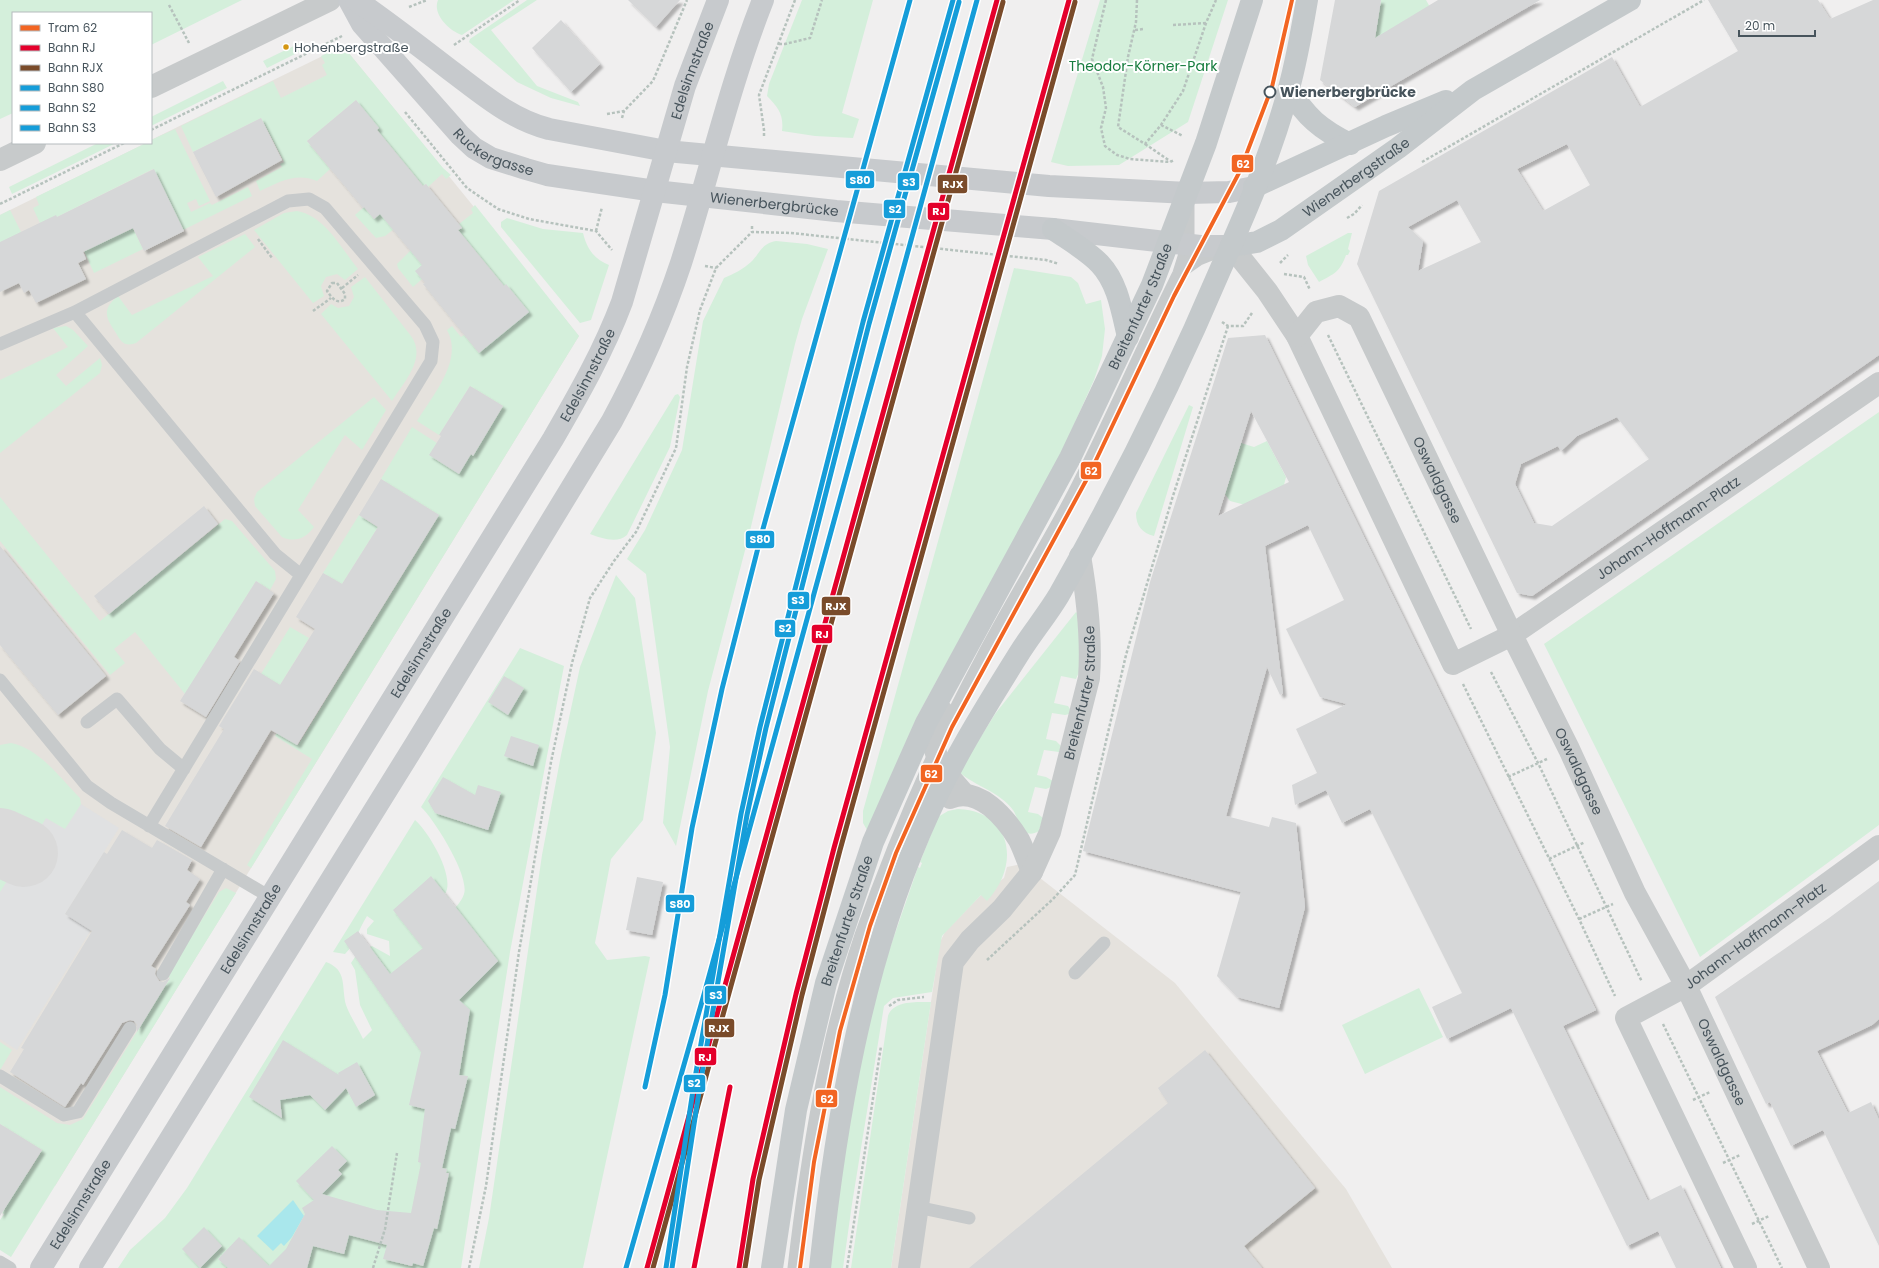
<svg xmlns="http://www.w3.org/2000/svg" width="1879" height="1268" font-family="Poppins,sans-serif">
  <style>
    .commercial { fill: #e5e2dd }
    .airport { fill: #e0e1e2 }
    .green { fill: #d4efdb }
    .water { fill: #a9e7ec }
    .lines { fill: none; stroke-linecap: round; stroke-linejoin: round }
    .taxiway { stroke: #dadada; stroke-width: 68 }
    .building { fill: #d6d7d8; fill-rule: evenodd; filter: url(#shadow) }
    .path { stroke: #b6c2bd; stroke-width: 2.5; stroke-dasharray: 3 2; stroke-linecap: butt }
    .service { stroke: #c7cacb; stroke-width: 13 }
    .minor { stroke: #c7cacb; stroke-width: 22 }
    .tertiary { stroke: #c7cacb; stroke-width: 22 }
    .secondary { stroke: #c7cacd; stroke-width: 22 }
    .primary { stroke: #c4c9cb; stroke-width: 22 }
    .rail-1-casing { stroke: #fff; stroke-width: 8 }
    .rail-2-casing { stroke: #fff; stroke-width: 8 }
    .rail-3-casing { stroke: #fff; stroke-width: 8 }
    .rail-4-casing { stroke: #fff; stroke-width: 8 }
    .rail-5-casing { stroke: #fff; stroke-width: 8 }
    .rail-1 { stroke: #e4002b; stroke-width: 5 }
    .rail-2 { stroke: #7a4b2a; stroke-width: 5 }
    .rail-3 { stroke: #159dd9; stroke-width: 5 }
    .rail-4 { stroke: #159dd9; stroke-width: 5 }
    .rail-5 { stroke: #159dd9; stroke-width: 5 }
    .tram-1-casing { stroke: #fff; stroke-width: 7 }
    .tram-1 { stroke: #f26522; stroke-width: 4 }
    .bus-dot { fill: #d49612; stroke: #fff; stroke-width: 1.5 }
    .stop-dot { fill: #fff; stroke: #47545c; stroke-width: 2 }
    .labels { text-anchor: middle; stroke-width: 4; stroke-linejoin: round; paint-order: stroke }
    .bus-label { font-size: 13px; fill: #47545c; stroke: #fff; text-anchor: start }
    .park-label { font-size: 14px; fill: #177d3e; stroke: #fff }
    .street-label { font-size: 14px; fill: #47545c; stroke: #fff }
    .stop-label { font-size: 14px; font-weight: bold; fill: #47545c; stroke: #fff; text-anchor: start }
    .line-badge { stroke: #fff; stroke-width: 1.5 }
    .badge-label { font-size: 11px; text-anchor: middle; font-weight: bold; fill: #fff }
  </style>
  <defs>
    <filter id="shadow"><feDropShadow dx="3.5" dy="3.5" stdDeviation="1" flood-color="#0004"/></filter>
  </defs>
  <rect width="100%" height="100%" fill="#f0efef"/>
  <!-- commercial -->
  <path class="commercial" d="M343 46 579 336 55 1186 29 1171 28 1173 0 1168V215L146 143H151V140Z
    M1022 864 1175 983 1346 1189 1392 1268H891L940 942 945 932 981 895 1004 878 1007 867Z"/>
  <!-- airport -->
  <path class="airport" d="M81 804 119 828 65 914 91 930 17 1050 0 1039V892L46 818 65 829Z"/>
  <!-- green -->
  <path class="green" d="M0 0H242L151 45V13H13V113L0 119Z
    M438 0H514L462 35C449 31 432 14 438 0Z
    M527 0H537L491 30 537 86 578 102 580 106 551 98 517 82 469 42 470 39Z
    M802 0H873L842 113 859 119 853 138 815 136 782 131C784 115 778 107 767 96L769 84Z
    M1100 0H1228L1188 122 1119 165 1068 166 1051 162Z
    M1381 0H1426L1431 9 1412 16 1377 39 1375 38Z
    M302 42 303 45 301 51 267 68 263 61Z
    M343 46 443 168 451 175 446 179 442 174 428 187 426 184 423 186 377 130 356 100 307 141 330 169 317 181C296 172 279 182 260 191L256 181 282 167 280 164 284 162 261 118 193 152 181 126 273 81 281 98 327 75 322 65 325 63 321 56Z
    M223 81 227 88 151 126V117Z
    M175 129 210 201 199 206 196 199 187 203 191 212 210 203 212 205 248 187 252 196 183 230 153 169 57 217 40 223 33 208 39 205 36 197 146 143H151V140Z
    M98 143H116L12 194 9 187Z
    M475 205 579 336 251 868 247 865 312 759 275 736 277 733 298 745 439 515 381 479 412 427 437 443 430 455 459 473 471 454 473 455 503 406 470 386 439 435 417 421C432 396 464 360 447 330L452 326 461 337 464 335 479 353 504 286 458 230 462 228 459 224 473 213 471 209Z
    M364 207 374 219 388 207 402 223 385 236 376 238 355 215Z
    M10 210 21 232 0 245V215Z
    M297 211C325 216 341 248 358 269L345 280 337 274 326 277 321 286 324 296 313 303 254 230 284 213Z
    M507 218 543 229 583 233C587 249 594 259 609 265L591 320 580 323 501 227V222Z
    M133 228 143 249 94 273 84 251Z
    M1348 233H1352L1348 249 1350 251 1348 255H1346C1340 272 1334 274 1319 282L1308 265 1306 256Z
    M245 234 255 247 136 343C133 344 129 345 126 344 122 343 118 337 116 333 105 317 102 309 118 296L132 315 213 276 198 257Z
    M776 241 807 244 828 249 802 319 795 344 748 539 708 691 676 846 663 823 670 747 646 574 627 559 645 530 682 450 703 321 724 278C734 274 743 269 751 262 761 252 761 244 776 241Z
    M418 243 431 258 422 279 413 287 398 268 397 264Z
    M1014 268 1071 277 1078 283 1086 304 1101 300 1105 329 1102 356 1094 380 1059 458 918 715 867 830 863 823V811Z
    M365 277 411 336C427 358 404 382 392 401L321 314 331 304 338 308 349 306 354 297 351 287Z
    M66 326 73 330 88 346 56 375 66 386 100 358 102 365 100 373 0 453V380L68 347 53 328Z
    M678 394 680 397 670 447 627 535C617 544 601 538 590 534L675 395Z
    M374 397 386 410 362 450 345 435 298 510 314 527C306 538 295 543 282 537L255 506 254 499 257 492Z
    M1189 405 1193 407 1154 536C1142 533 1136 526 1136 513Z
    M1879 412V825L1700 957 1544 644Z
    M1267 441 1286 477 1284 485 1261 509 1230 501 1225 494 1241 443 1254 447Z
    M0 497 100 621 225 519 232 521 275 571 276 579 270 590 256 581 185 694 135 632 114 649 125 663 110 675 0 541Z
    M359 515 378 527 342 584 323 573Z
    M616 575 635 598 656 733 643 820 611 859 595 943 607 960 645 956 650 957 583 1268H479L489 1218 542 855 561 755 580 667Z
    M1076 612 1079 615V672L1076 679 1061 676 1054 703 1068 706 1070 709 1069 714 1065 715 1052 713 1046 739 1056 741 1061 746 1059 752 1044 750 1037 775 1046 777 1053 781 1051 787 1046 789 1035 787 1028 812 1038 814 1043 818 1039 831C1022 841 1020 821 1013 810 1000 792 975 786 959 772L995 714Z
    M290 627 309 638 280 685 261 674Z
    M520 648 564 666 510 952 461 1268H118L130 1250 165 1218 187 1188 326 962C348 970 341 987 346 1005 350 1016 358 1028 363 1039L372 1030 360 1005 355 970 351 963 357 954 372 946 390 956 389 941 367 934V929L374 921 367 916C358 930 356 943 345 954L333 952 415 820C428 831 456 877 445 894L449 898 440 905 447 915C454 909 461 903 464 894 470 876 434 819 421 807Z
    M11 743C40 749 60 778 80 798L81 804 65 829 46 818 27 849 0 837V745Z
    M958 809C1012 811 1021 865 987 901L981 895 942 936 932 992 893 998 884 1006 852 1204 843 1268H825L842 1138 883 968 918 867 920 868 922 863 920 862 938 817 948 811Z
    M0 847 22 857 0 892Z
    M226 888 236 893 11 1257 0 1250V1220L4 1214 2 1213 21 1182 0 1155 28 1173 42 1150 0 1124V1087L57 1123 70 1125 83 1119 170 978 167 976 219 892Z
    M1419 988 1443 1037 1365 1074 1342 1025Z
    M931 1002 891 1268H851L888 1016C893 1000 918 1002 931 1002Z
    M0 1042 12 1050 0 1070Z"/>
  <!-- water -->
  <path class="water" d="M293 1200 304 1216 292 1237 284 1246 281 1243 273 1251 257 1236Z"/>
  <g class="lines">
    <!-- taxiway -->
    <path class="taxiway" d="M0 842 24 853"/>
  </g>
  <!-- building -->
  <path class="building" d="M628 0H680L656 27Z
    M1335 0H1381L1375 38 1438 0H1540L1355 107 1320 80Z
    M1708 0H1818L1830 19 1873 0H1879V355L1532 596 1517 593 1357 264 1379 191 1612 57 1640 107 1738 51ZM1567 144 1590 185 1543 211 1517 169ZM1457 200 1481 242 1418 271 1423 241 1408 227ZM1617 417 1649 459 1552 526 1534 523 1515 484 1521 464 1558 446 1561 451 1577 436Z
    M561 20 600 64 571 92 532 48Z
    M356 100 379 128 377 130 423 186 426 184 462 228 458 230 504 286 506 284 529 312 479 353 423 284 425 283 415 271 422 265 380 214 374 219 364 207 363 208 307 141Z
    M261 118 282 160 216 197 193 152Z
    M154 169 184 231 144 251 133 228 83 252 86 259 78 263 86 279 36 303 29 290 24 293 19 283 0 292V242L56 215 57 217Z
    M1265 335 1596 1010 1563 1026 1648 1201 1681 1185 1721 1268H1676L1658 1231 1627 1246 1511 1008 1447 1039 1432 1007 1462 993 1370 809 1342 823 1326 790 1295 805 1292 785 1317 773 1296 729 1347 704 1320 697 1286 629 1344 600 1308 525 1265 546 1283 693 1280 695 1267 667 1226 816 1269 827 1272 817 1296 823 1305 907 1279 1008 1237 997 1217 976 1241 892 1083 851 1150 582 1228 338ZM1251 411 1289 482 1218 516Z
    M470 386 503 406 473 456 471 454 459 474 429 455 441 436 439 435Z
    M381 479 439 515 297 745 271 730 201 847 165 826 224 729 219 726 254 669 280 685 315 629 296 617 323 573 342 584 378 527 359 515Z
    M204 506 218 524 109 614 94 596Z
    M0 546 106 676 58 715 0 645Z
    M256 581 274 593 234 657 240 661 206 717 180 701Z
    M504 676 524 688 508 715 488 702Z
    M511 736 539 745 533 766 504 756Z
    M443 777 475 795 478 785 501 792 488 830 435 813 428 801Z
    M122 830 152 848 157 840 192 860 187 870 200 879 186 902 190 905 151 966 156 969 155 974 159 981 163 982 170 978 137 1032V1025L134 1021 130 1020 122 1023 83 1085 81 1083 65 1107 10 1072 24 1049 21 1048 92 931 65 914 104 852 107 854Z
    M431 876 498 961 459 1000 470 1010 459 1075 468 1076 455 1129 451 1128 442 1168 447 1169 446 1173H449L437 1229 434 1228 423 1266 413 1263 412 1266 383 1259 387 1245 349 1235 344 1254 313 1246 307 1268H228L218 1259 239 1237 269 1266 286 1249 305 1214 302 1208 314 1200 296 1181 332 1146 347 1161 338 1170 342 1174 322 1194 377 1210 411 1213 421 1163 418 1162 425 1109 409 1105 421 1052 344 941 358 931 390 974 423 948 393 910Z
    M637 877 663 882 652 935 626 930Z
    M1879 881V1019L1872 1025 1817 1051 1848 1113 1871 1102 1879 1120V1246L1823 1130 1791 1146 1770 1102 1766 1104 1715 997 1829 918Z
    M283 1040 339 1075 338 1073 357 1062 375 1095 356 1107 346 1088 325 1110 310 1095 280 1100 282 1118 249 1097Z
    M1205 1050 1315 1188 1244 1246 1262 1268H969L1168 1103 1158 1088Z
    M0 1124 42 1150 0 1216Z
    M204 1227 222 1246 200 1268 182 1249Z"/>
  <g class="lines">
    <!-- path -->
    <path class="path" d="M1106 0 1092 59 1103 87 1106 108 1101 128 1105 146 1117 155 1130 159 1170 162 1174 160
      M1137 0 1136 22 1128 57 1118 127 1145 144 1161 125 1183 91 1206 23 1216 0
      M169 5 189 43
      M409 7 427 0
      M1173 25 1206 23
      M1135 30 1144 29
      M779 44H785L810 38 822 0
      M454 45 520 0
      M405 112 467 188 498 209 529 219 596 231 612 250
      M607 114 624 111
      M622 118 624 111 653 81 687 0
      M1161 125 1183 136
      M151 130 342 36
      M764 136V130L759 95 795 0
      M1145 144 1170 161
      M1422 162 1704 0
      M0 204 124 143
      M1347 218 1354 214 1362 205
      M752 226V232L791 233 1046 260 1059 264
      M596 231 602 207
      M258 239 272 258
      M1280 263 1288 255
      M705 266 716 268
      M1284 274 1304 277 1310 290
      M332 283H337L345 294V299C337 305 332 298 327 291Z
      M342 288 358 275
      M313 311 331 298
      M1222 322 1228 326H1243L1252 313
      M1328 335 1471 629
      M1491 672 1538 763 1642 982
      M1463 684 1579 919 1615 996
      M1508 777 1547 759
      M1549 859 1585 842
      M1579 919 1613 904
      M987 960 1053 899 1075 875 1126 655 1172 499 1228 326
      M889 1006 898 1000 924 997
      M1663 1024 1782 1268
      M1693 1100 1710 1092
      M1723 1163 1740 1155
      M1752 1224 1769 1216
      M373 1268 385 1229 397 1153
      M469 1268 486 1186 519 952 551 762 572 663 590 598 614 561 636 532 676 448 687 367 700 310 716 268 752 232
      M847 1268 881 1046"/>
    <!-- service -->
    <path class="service" d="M1179 273 1199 259 1219 251
      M75 312 275 554 301 575
      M0 344 75 312 288 201 309 199 325 208 425 325 433 342 431 361 149 826
      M0 680 87 786 111 803 270 897
      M87 722 117 699 160 749 184 769
      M1075 973 1104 943
      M163 974 223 869
      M0 1076 64 1115 78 1112 130 1028
      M917 1207 969 1218
      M0 1262 10 1268
      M794 1268C807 1156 825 1042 861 935 895 839 934 747 982 658 1011 602 1045 549 1074 493 1111 420 1143 346 1179 273L1188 244V203"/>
    <!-- minor -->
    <g class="minor">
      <path id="s1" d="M1231 246 1267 291 1297 336 1453 664 1512 635 1879 383"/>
      <path id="s2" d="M1297 336 1316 312 1339 306 1359 317 1512 635 1569 749 1635 893 1686 986 1819 1268"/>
      <path d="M942 711 930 734 940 766 965 795"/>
      <path d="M950 798C979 785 1006 819 1019 840 1024 850 1028 862 1032 872"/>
      <path id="s3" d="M909 1268 953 962 970 940 1002 909 1032 872 1050 832 1089 678C1092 637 1087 596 1080 556"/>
      <path id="s4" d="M1746 1268 1626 1018 1686 986 1879 846"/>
    </g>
    <!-- tertiary -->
    <path class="tertiary" d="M151 87 330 0
      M0 160 35 143"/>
    <!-- secondary -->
    <g class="secondary">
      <path id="s5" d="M349 0 362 24 460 135 474 148 491 158 526 169 547 175 655 191 836 211 1053 229 1200 246H1231"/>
      <path d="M356 0C388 22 419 46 450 70 481 93 510 119 549 129L666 151 1049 186 1188 193 1229 192 1254 187"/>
      <path id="s6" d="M41 1268 553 439C579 394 604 350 622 302L685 86 718 0"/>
      <path d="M90 1268 416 743 612 421C639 371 663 317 681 263 709 176 729 86 763 0"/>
    </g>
    <!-- primary -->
    <g class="primary">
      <path d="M1289 89C1306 117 1320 129 1350 144"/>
      <path d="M1254 187 1386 126 1446 101"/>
      <path d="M1053 229C1067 239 1088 251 1100 264 1118 283 1122 312 1128 337"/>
      <path id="s7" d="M1231 246 1257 242 1281 230 1398 148 1473 90 1630 0"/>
      <path id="s8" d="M772 1268 796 1110 826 983 873 842 926 723 1070 458 1152 285 1206 143 1252 0"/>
      <path d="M820 1268C836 1120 861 971 920 833 947 769 983 711 1020 652 1032 633 1047 615 1059 595 1119 489 1173 381 1221 268 1247 210 1273 149 1289 88 1297 59 1302 29 1307 0"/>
    </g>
    <!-- rail-1 casing -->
    <g class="rail-1-casing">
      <path id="rail-1" d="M647 1268 997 0
        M694 1268 730 1087
        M739 1268 753 1179 796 994 834 848 1069 0"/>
    </g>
    <!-- rail-2 casing -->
    <g class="rail-2-casing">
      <path id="rail-2" d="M653 1268 1003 2
        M745 1268 759 1180 802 995 840 850 1075 2"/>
    </g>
    <!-- rail-3 casing -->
    <g class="rail-3-casing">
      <path id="rail-3" d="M645 1087 665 995 692 828 722 689 761 536 910 0
        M626 1268 703 998 977 0"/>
    </g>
    <!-- rail-4 casing -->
    <g class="rail-4-casing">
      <path id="rail-4" d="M666 1268 694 1084 741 814 760 727 863 322 953 0"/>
    </g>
    <!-- rail-5 casing -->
    <g class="rail-5-casing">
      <path id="rail-5" d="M672 1268 700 1085 747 815 766 728 869 324 959 2"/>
    </g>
    <!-- rail-1 -->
    <use href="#rail-1" class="rail-1"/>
    <!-- rail-2 -->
    <use href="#rail-2" class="rail-2"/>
    <!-- rail-3 -->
    <use href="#rail-3" class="rail-3"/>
    <!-- rail-4 -->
    <use href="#rail-4" class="rail-4"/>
    <!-- rail-5 -->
    <use href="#rail-5" class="rail-5"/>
    <!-- tram-1 casing -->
    <g class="tram-1-casing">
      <path id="tram-1" d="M800 1268 814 1162 840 1031 870 926 896 853 952 727 1088 477 1174 296 1240 171 1272 87 1292 0"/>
    </g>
    <!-- tram-1 -->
    <use href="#tram-1" class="tram-1"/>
  </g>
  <!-- markers -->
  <circle class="bus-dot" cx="286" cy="47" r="3.5"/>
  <circle class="stop-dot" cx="1270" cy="92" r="5.5"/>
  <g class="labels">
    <!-- bus labels -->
    <g class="bus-label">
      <text x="294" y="52">Hohenbergstraße</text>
    </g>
    <!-- park labels -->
    <g class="park-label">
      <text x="1143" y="71">Theodor-Körner-Park</text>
    </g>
    <!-- street labels -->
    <g class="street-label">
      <text dy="5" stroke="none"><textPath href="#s6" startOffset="1370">Edelsinnstraße</textPath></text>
      <text dy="5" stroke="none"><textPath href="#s5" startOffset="214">Ruckergasse</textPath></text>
      <text dy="5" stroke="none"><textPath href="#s7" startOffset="145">Wienerbergstraße</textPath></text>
      <text dy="5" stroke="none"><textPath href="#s5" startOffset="502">Wienerbergbrücke</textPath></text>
      <text dy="5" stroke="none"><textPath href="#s8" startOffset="1038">Breitenfurter Straße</textPath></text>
      <text dy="5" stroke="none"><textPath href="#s6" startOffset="1047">Edelsinnstraße</textPath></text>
      <text dy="5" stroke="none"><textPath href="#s2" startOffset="258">Oswaldgasse</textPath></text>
      <text dy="5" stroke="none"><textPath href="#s1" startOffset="730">Johann-Hoffmann-Platz</textPath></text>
      <text dy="5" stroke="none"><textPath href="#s6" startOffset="723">Edelsinnstraße</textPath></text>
      <text dy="5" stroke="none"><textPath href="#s3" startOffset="616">Breitenfurter Straße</textPath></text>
      <text dy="5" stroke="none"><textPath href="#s2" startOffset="582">Oswaldgasse</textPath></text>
      <text dy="5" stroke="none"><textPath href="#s8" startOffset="356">Breitenfurter Straße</textPath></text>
      <text dy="5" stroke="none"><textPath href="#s6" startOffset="399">Edelsinnstraße</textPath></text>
      <text dy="5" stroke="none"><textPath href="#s4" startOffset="431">Johann-Hoffmann-Platz</textPath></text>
      <text dy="5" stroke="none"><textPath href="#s2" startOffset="906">Oswaldgasse</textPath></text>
      <text dy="5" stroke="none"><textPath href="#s6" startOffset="75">Edelsinnstraße</textPath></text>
    </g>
    <!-- stop labels -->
    <g class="stop-label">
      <text x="1280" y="97">Wienerbergbrücke</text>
    </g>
  </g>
  <g class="line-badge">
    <rect x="1231" y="154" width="23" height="19" rx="4" fill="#f26522"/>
    <rect x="845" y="170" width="30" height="19" rx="4" fill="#159dd9"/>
    <rect x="897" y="172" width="23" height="19" rx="4" fill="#159dd9"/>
    <rect x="937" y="174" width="31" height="20" rx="4" fill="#7a4b2a"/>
    <rect x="883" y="199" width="23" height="20" rx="4" fill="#159dd9"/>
    <rect x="927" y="202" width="23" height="19" rx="4" fill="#e4002b"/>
    <rect x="1080" y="461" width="22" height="19" rx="4" fill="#f26522"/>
    <rect x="745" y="530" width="30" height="19" rx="4" fill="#159dd9"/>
    <rect x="787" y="591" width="23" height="19" rx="4" fill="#159dd9"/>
    <rect x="821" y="596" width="30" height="20" rx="4" fill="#7a4b2a"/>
    <rect x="774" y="619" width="22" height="19" rx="4" fill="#159dd9"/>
    <rect x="811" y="624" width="22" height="20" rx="4" fill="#e4002b"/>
    <rect x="920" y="764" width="23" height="19" rx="4" fill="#f26522"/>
    <rect x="665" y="894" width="30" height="19" rx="4" fill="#159dd9"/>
    <rect x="704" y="985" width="23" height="20" rx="4" fill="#159dd9"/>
    <rect x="704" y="1018" width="31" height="20" rx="4" fill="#7a4b2a"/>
    <rect x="694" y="1047" width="23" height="19" rx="4" fill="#e4002b"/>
    <rect x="683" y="1074" width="23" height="19" rx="4" fill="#159dd9"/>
    <rect x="815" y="1089" width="23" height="19" rx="4" fill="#f26522"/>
  </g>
  <g class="badge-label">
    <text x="1243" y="168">62</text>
    <text x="860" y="184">S80</text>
    <text x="909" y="186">S3</text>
    <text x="953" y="188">RJX</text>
    <text x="895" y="213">S2</text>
    <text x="939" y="215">RJ</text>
    <text x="1091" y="475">62</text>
    <text x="760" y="543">S80</text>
    <text x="798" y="604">S3</text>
    <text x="836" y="610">RJX</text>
    <text x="785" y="632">S2</text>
    <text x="822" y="638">RJ</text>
    <text x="931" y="778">62</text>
    <text x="680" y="908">S80</text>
    <text x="716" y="999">S3</text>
    <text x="719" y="1032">RJX</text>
    <text x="705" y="1061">RJ</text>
    <text x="694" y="1087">S2</text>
    <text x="827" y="1103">62</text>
  </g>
  <!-- legend -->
  <rect x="12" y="12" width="140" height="132" fill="#ffffff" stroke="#b5bbbe"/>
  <rect x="20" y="25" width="20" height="6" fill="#f26522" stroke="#b5bbbe"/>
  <text x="48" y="32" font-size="12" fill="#47545c">Tram 62</text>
  <rect x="20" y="45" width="20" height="6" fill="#e4002b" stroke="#b5bbbe"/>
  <text x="48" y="52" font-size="12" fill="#47545c">Bahn RJ</text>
  <rect x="20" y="65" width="20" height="6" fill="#7a4b2a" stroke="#b5bbbe"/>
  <text x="48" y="72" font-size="12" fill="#47545c">Bahn RJX</text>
  <rect x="20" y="85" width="20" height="6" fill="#159dd9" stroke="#b5bbbe"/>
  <text x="48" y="92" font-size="12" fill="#47545c">Bahn S80</text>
  <rect x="20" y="105" width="20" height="6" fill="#159dd9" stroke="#b5bbbe"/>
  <text x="48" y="112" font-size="12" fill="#47545c">Bahn S2</text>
  <rect x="20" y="125" width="20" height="6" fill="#159dd9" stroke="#b5bbbe"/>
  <text x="48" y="132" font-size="12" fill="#47545c">Bahn S3</text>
  <!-- scale -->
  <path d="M1739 30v6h76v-6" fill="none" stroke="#47545c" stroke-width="2"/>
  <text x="1745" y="30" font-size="12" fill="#47545c" stroke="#ffffff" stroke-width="3" paint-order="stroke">20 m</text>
</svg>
